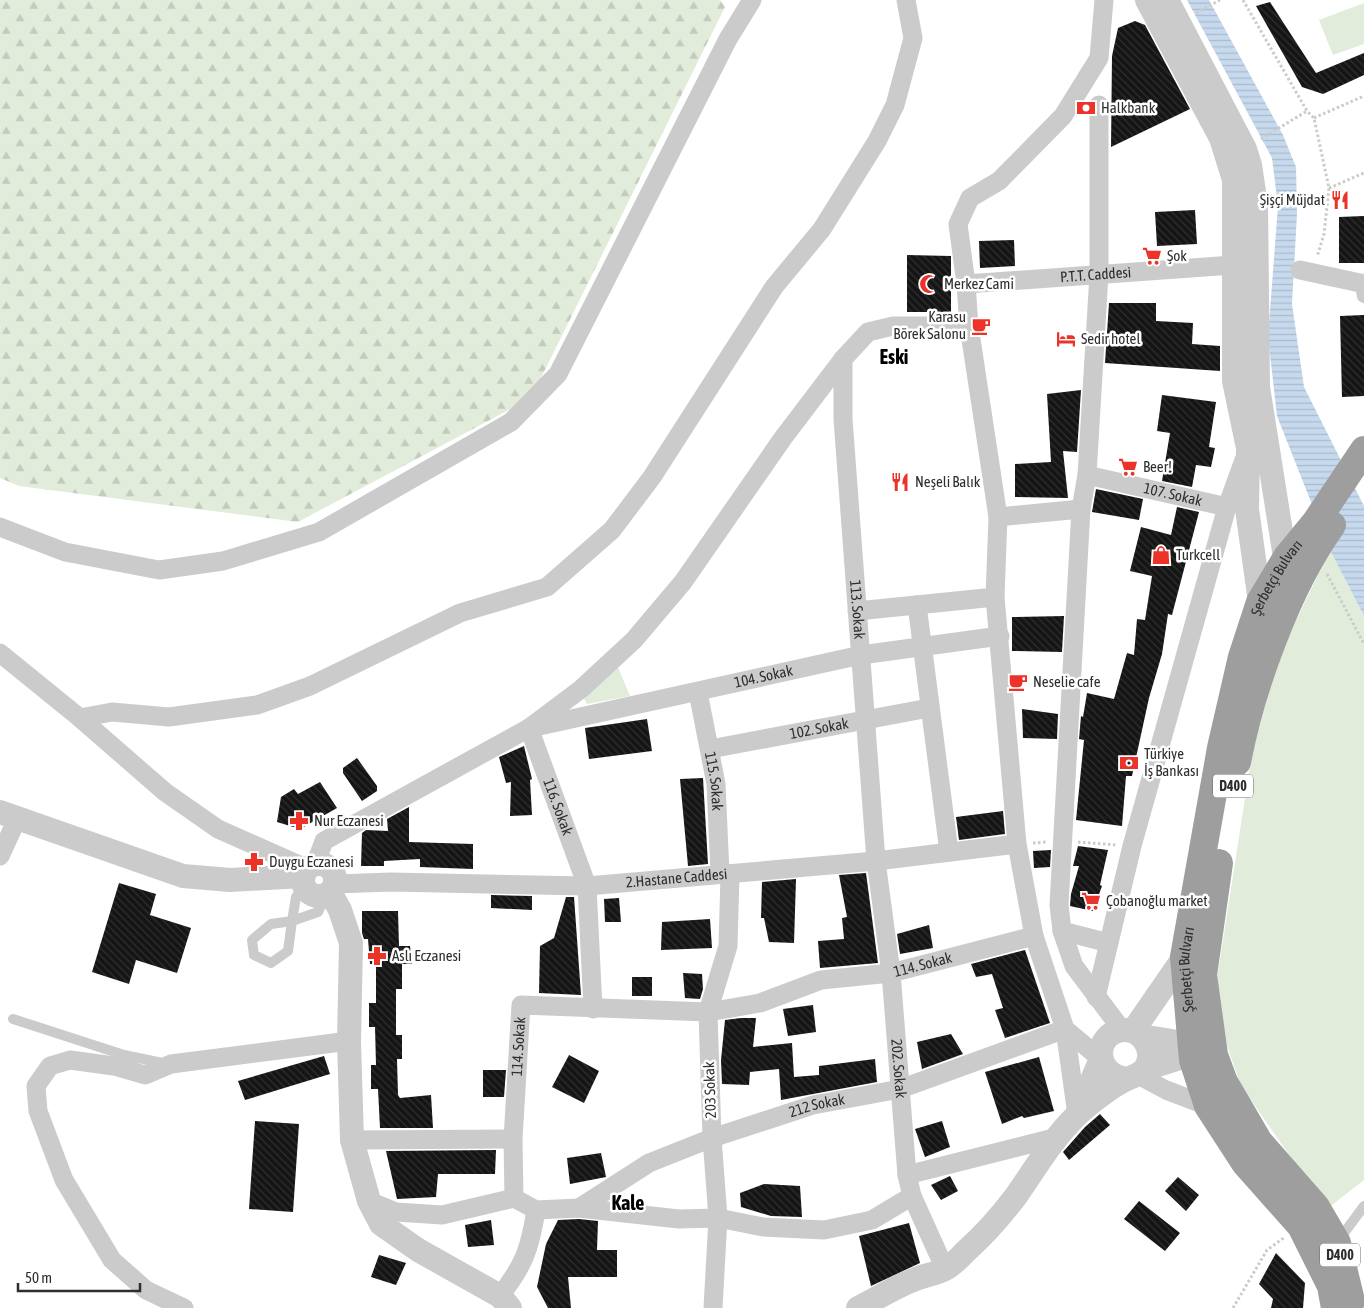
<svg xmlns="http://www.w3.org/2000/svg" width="1364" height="1308" font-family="'Asap Condensed',sans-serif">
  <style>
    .forest { fill: url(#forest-firs) }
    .green { fill: #e2ecdb }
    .water { fill: url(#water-rules) }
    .building { fill: url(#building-back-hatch) }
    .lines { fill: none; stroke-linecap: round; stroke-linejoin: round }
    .path { stroke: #cbcbcb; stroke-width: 3; stroke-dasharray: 2.5 2.5; stroke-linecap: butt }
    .service { stroke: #cbcbcb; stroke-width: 10 }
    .minor { stroke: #cbcbcb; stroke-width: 19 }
    .tertiary { stroke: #cbcbcb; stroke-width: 24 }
    .trunk { stroke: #9e9e9e; stroke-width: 28 }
    .labels { text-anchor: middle; stroke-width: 5; stroke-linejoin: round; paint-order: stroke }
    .shield { fill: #fff; stroke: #6d6d6d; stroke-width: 1 }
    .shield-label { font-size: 14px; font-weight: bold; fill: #2e2e2e }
    .poi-label { font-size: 15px; fill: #2e2e2e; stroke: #fff; text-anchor: start }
    .street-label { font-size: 15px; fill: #2e2e2e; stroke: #fff }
    .district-label { font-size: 20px; font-weight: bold; fill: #000; stroke: #fff }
  </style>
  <defs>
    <pattern id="forest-firs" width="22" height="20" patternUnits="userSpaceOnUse" patternTransform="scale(1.25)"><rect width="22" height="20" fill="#e2ecdb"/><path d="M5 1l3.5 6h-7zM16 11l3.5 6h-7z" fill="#c2cbbc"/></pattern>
    <pattern id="water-rules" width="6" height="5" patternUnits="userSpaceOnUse" patternTransform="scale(1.25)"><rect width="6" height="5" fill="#c6d9ed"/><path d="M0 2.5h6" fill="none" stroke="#abc"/></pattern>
    <pattern id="building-back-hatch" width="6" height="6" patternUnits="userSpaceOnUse" patternTransform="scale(1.25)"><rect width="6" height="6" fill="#151515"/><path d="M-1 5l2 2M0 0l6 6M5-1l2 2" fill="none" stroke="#2f2f2f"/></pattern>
  </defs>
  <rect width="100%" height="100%" fill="#fff"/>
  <!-- forest -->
  <path class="forest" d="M0 0H720L725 7 531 398 298 522 19 486 0 478Z"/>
  <!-- green -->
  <path class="green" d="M1364 3V44L1333 55 1319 20Z
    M1330 550 1364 616V1180L1327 1209 1241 1086 1213 1005 1252 753 1279 656Z
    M615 660 630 696 587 704 579 689Z"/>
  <!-- water -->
  <path class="water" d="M1187 0H1209L1283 135 1296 167 1297 214 1292 304 1304 387 1364 506V616L1330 550 1277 416 1268 337 1278 206 1272 158Z"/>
  <!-- building -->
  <path class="building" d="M1270 2 1316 73 1364 53V75L1323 94 1302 87 1256 6Z
    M1135 21 1145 25 1190 109 1111 147 1112 56 1118 28Z
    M1195 210 1197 244 1157 246 1155 212Z
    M1364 216V263H1339V217Z
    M1014 240 1015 266 980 268 979 241Z
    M907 255 951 256V312H907Z
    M1109 303H1156V321L1193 323 1192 344 1220 346V371L1105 363Z
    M1364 315V396L1342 397 1340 316Z
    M1081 390 1077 452 1063 451 1068 498 1015 497V464L1051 462 1047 394Z
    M1162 395 1216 402 1209 447 1215 448 1211 467 1196 465 1192 487 1162 481 1170 433 1157 431Z
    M1096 489 1143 499 1139 520 1092 512Z
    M1177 507 1199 512 1172 615 1168 614 1162 654 1149 698 1132 776H1126L1122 826 1076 820 1084 740 1079 739 1081 716 1083 717 1087 693 1114 699 1127 653 1134 655 1137 619 1145 620 1152 576 1130 571 1141 527 1171 535Z
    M1064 616 1062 652 1012 651V617Z
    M1022 709 1058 714 1057 739 1023 738Z
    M647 719 652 751 589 759 585 728Z
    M524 746 532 779 530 780 532 815 510 816 511 782 506 783 499 757Z
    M357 758 377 786V791L362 801 343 773V768Z
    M703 778 708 864 688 866 680 779Z
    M320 782 337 808 300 829 277 822 281 797 294 789 298 794Z
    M409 807V842L473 844V869L420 867V859L384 861V866H361L362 833 366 830 388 831 387 819Z
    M1003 811 1005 834 959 840 956 817Z
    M1078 846 1108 850 1100 885 1102 886 1093 911 1070 906 1071 894 1079 866H1073Z
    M1051 850 1050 867 1034 868 1033 851Z
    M866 873 878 963 820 968 818 941 844 939 842 918 847 917 839 875Z
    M796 879 794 943 769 942 764 918H761L762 882Z
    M119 883 156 894 150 915 191 928 177 973 136 960 129 984 92 972Z
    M491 895 532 896V910L491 908Z
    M566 897H574L581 995 539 993 540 946 554 938Z
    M619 898 621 922H605L604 899Z
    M362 911H398L399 946H410L412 964H402V989H396V1035H402V1059H397L398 1095 400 1098 431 1095 433 1128H380L378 1089H371V1065H376L375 1027H369V1003H376V964H370L368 939H364L362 933Z
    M710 919 712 948 661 950 662 922Z
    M929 925 933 948 900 954 897 934Z
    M1025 950 1050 1023 1005 1038 995 1010 1003 1008 992 974 976 977 971 964Z
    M683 973 702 974 703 989 700 999 685 998Z
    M632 977H652V996H632Z
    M813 1005 816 1032 788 1036 783 1009Z
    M741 1018H756L753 1047 792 1043 794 1077 819 1075V1066L875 1059 877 1082 781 1100 779 1069 750 1072 749 1085 722 1084 721 1060 725 1020Z
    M951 1034 963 1054 922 1069 917 1042Z
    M569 1055 599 1071 584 1103 552 1087Z
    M324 1056 330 1074 245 1100 238 1081Z
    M1039 1057 1054 1111 1024 1118 1022 1116 1002 1124 985 1072Z
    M483 1070H506L504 1097H483Z
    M1100 1114 1110 1125 1069 1160 1063 1152 1085 1127Z
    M255 1121 299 1124 293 1212 249 1209Z
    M942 1121 950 1147 925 1157 915 1129Z
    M496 1150 495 1174H438L436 1197 397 1199 386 1151Z
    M601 1153 606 1177 570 1184 567 1158Z
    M950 1176 958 1191 941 1200 931 1185Z
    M1178 1177 1199 1195 1186 1211 1165 1191Z
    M764 1184 800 1186 802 1217 771 1216 741 1207 740 1193Z
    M1139 1201 1180 1233 1165 1251 1124 1219Z
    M579 1219 598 1221 597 1250H617V1277H568L571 1308H548L537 1287 546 1244 558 1220Z
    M491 1220 494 1245 468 1247 465 1225Z
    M909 1223 920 1263 871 1286 859 1236Z
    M1276 1253 1305 1283 1303 1308H1271L1273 1299 1259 1284Z
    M379 1255 406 1263 396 1285 371 1277Z"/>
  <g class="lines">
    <!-- path -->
    <path class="path" d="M1243 0 1307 111 1314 118 1329 188 1324 234 1317 257
      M1196 13 1220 0
      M1314 118 1364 96
      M1261 139 1307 111
      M1329 188 1364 173
      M1327 574 1364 644
      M1078 842 1117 845
      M1033 843 1047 842
      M1233 1308 1267 1250 1285 1237"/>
    <!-- service -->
    <path class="service" d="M1363 283H1360L1362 297 1364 298
      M305 886 296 897 292 921 271 924 252 940 254 955 271 963 288 951 292 921 318 912 327 894
      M13 1019 124 1055 167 1064
      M1338 1241 1364 1206"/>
    <!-- minor -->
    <g class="minor">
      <path d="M1099 105V274L1087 475 1081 509 1059 905 1062 931 1074 966 1122 1030"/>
      <path d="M1300 270 1360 283"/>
      <path id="s1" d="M966 284 1247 264"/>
      <path id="s2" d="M843 359V419L876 861 891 973 907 1175 912 1196 945 1269"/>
      <path id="s3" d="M1087 475 1227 507"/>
      <path d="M998 517 1081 509"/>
      <path d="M0 527 65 552 159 570 223 561 319 532 511 422 558 374 728 39 752 0"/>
      <path d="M917 605 949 852"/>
      <path d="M857 611 995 597"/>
      <path d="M0 653 80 718 165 792 218 829 308 869"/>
      <path id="s4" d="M698 692 716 784 720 873"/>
      <path d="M80 718 112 712 169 717 257 705 310 686 460 613 547 587 612 530 652 477 774 287 822 229 877 141 895 105 913 38 906 0"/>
      <path id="s5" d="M535 727 861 655 1000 636"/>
      <path id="s6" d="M529 728 587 886 593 1009"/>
      <path id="s7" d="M710 749 929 708"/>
      <path d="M0 856 18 817"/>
      <path d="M315 865 324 841 529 728 581 689 634 640 683 582 783 438 843 359 868 332 893 326H969"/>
      <path id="s8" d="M335 884 391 882 587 886 876 861 1017 844"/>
      <path d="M1062 931 1109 943"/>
      <path d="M1096 997 1132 846 1227 507 1244 460"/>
      <path d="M1101 1059 1065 1029 1034 936 1017 844 995 597 998 517 969 326 966 284 958 224 970 198 999 181 1063 116 1099 58 1104 0"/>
      <path d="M1138 1075 1166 1090 1208 1106"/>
      <path d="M352 1140 513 1139"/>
      <path d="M907 1175 1054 1138"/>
      <path id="s9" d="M912 1196 872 1220 824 1230 763 1227 718 1218 679 1219 579 1208 536 1210 514 1198 513 1139 521 1005 708 1012 760 1003 821 980 891 973 1034 936"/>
      <path d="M369 1201 396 1212 442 1215 514 1198"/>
      <path id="s10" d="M579 1208 649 1163 712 1138 813 1105 900 1089 1065 1029 1077 1115"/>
      <path d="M500 1296C524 1265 530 1249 536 1210"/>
      <path d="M184 1308 146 1290 112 1260 64 1180 38 1111 36 1086 50 1066 70 1060 114 1066 145 1075 171 1064 349 1041"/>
      <path d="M713 1308 718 1218 712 1138 708 1012 728 946 730 875"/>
    </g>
    <!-- tertiary -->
    <path class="tertiary" d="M1147 0 1221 138 1234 180V381L1248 448 1247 509 1260 602 1264 610
      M1167 0 1245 149 1250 165 1256 205 1258 387 1287 570
      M0 812 183 876 230 880 304 876
      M303 880a16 16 0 1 1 32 0a16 16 0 1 1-32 0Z
      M330 892 340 910 351 943 349 1041 352 1140 369 1201 381 1224 418 1250 500 1296 510 1308
      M1133 1031 1184 957
      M1141 1036 1208 1047
      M1145 1069 1208 1049
      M1077 1115 1101 1059
      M858 1308C877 1299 896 1286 916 1279 925 1275 936 1274 945 1269 952 1266 959 1258 965 1252 983 1236 1001 1216 1016 1196 1035 1169 1051 1141 1075 1117 1087 1105 1112 1086 1127 1079 1135 1075 1141 1075 1146 1067 1155 1051 1143 1029 1123 1030 1094 1033 1092 1074 1127 1079"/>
    <!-- trunk -->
    <g class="trunk">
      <path d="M1237 762C1251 688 1288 586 1332 525"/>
      <path d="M1219 863 1203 975 1214 1055 1224 1082 1259 1142 1316 1207 1337 1243 1351 1301"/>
      <path id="s11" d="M1335 1308 1331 1286 1301 1226 1245 1163 1208 1106 1193 1060 1184 957 1221 748 1242 657 1260 602 1287 557 1315 523 1364 450"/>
    </g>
  </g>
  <!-- icons -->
  <defs>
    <g id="bank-bare" transform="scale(1.5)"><path d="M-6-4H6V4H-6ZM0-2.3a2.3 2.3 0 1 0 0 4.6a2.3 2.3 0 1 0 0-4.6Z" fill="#ec3329" stroke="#fff" stroke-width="2.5" paint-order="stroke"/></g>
    <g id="restaurant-bare" transform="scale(1.5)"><path d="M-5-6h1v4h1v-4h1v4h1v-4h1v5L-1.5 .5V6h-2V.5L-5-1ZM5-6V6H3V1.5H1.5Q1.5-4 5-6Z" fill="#ec3329" stroke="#fff" stroke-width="2.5" paint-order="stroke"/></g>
    <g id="supermarket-bare" transform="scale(1.5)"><path d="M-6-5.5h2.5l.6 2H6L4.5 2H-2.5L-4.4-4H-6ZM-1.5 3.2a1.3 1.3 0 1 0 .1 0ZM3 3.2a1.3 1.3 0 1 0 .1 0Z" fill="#ec3329" stroke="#fff" stroke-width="2.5" paint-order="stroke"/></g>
    <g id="mosque-bare" transform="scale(1.5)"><path d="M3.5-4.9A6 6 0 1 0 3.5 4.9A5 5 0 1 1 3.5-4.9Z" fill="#ec3329" stroke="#fff" stroke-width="2.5" paint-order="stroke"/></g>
    <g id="cafe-bare" transform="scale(1.5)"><path d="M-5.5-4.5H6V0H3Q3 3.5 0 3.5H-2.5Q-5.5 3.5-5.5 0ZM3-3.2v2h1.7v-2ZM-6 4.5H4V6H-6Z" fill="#ec3329" stroke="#fff" stroke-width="2.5" paint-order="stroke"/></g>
    <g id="hotel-bare" transform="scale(1.5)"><path d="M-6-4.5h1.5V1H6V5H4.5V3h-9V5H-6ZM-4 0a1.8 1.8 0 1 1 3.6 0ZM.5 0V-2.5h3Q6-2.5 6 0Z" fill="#ec3329" stroke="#fff" stroke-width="2.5" paint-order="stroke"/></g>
    <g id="shop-bare" transform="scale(1.5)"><path d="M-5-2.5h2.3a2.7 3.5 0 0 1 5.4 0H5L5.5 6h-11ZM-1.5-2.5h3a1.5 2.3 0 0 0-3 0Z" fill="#ec3329" stroke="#fff" stroke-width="2.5" paint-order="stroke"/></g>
    <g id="pharmacy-bare" transform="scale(1.5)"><path d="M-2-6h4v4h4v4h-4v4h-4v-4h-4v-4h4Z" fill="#ec3329" stroke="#fff" stroke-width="2.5" paint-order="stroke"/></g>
  </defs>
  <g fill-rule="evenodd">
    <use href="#bank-bare" x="1086" y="108"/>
    <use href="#restaurant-bare" x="1340" y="200"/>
    <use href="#supermarket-bare" x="1152" y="256"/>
    <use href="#mosque-bare" x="929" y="284"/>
    <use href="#cafe-bare" x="981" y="326"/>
    <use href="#hotel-bare" x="1066" y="339"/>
    <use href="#supermarket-bare" x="1128" y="467"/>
    <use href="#restaurant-bare" x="900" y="482"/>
    <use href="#shop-bare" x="1161" y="555"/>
    <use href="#cafe-bare" x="1018" y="682"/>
    <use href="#bank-bare" x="1129" y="763"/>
    <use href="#pharmacy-bare" x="299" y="821"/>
    <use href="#pharmacy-bare" x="254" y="862"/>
    <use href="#supermarket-bare" x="1091" y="901"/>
    <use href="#pharmacy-bare" x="377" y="956"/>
  </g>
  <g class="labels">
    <!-- shield labels -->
    <g class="shield">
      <rect x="1213" y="774.5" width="40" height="23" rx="4"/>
      <rect x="1320" y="1243.5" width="40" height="23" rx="4"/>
    </g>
    <g class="shield-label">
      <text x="1233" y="791">D400</text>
      <text x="1340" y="1260">D400</text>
    </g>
    <!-- poi labels -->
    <g class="poi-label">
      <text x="1101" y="113">Halkbank</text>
      <text x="1325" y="205" text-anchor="end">Şişçi Müjdat</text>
      <text x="1167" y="261">Şok</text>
      <text x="944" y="289">Merkez Cami</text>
      <text x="966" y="322" text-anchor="end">Karasu<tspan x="966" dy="17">Börek Salonu</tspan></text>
      <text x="1081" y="344">Sedir hotel</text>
      <text x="1143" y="472">Beer!</text>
      <text x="915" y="487">Neşeli Balık</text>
      <text x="1176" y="560">Turkcell</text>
      <text x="1033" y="687">Neselie cafe</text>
      <text x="1144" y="759">Türkiye<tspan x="1144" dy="17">İş Bankası</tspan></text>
      <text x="314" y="826">Nur Eczanesi</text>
      <text x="269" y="867">Duygu Eczanesi</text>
      <text x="1106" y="906">Çobanoğlu market</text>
      <text x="392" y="961">Aslı Eczanesi</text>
    </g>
    <!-- street labels -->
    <g class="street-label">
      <text dy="5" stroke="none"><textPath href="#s1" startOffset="130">P.T.T. Caddesi</textPath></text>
      <text dy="5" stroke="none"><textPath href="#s3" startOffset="88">107. Sokak</textPath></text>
      <text dy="5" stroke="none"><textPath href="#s11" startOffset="786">Şerbetçi Bulvarı</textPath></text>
      <text dy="5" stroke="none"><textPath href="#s2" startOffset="251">113. Sokak</textPath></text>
      <text dy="5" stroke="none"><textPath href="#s5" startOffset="234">104. Sokak</textPath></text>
      <text dy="5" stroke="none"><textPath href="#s7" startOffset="111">102. Sokak</textPath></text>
      <text dy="5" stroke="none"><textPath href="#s4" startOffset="91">115. Sokak</textPath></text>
      <text dy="5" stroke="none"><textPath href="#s6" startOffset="84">116. Sokak</textPath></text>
      <text dy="5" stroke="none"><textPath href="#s8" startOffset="342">2.Hastane Caddesi</textPath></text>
      <text dy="5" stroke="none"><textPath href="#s9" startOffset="1012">114. Sokak</textPath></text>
      <text dy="5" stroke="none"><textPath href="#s11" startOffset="381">Şerbetçi Bulvarı</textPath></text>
      <text dy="5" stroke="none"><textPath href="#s9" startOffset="562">114. Sokak</textPath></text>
      <text dy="5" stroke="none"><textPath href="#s2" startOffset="712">202. Sokak</textPath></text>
      <text transform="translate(710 1090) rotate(-92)" y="5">203 Sokak</text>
      <text dy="5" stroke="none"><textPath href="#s10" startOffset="261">212 Sokak</textPath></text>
    </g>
    <!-- district labels -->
    <g class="district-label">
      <text x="894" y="364">Eski</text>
      <text x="628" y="1210">Kale</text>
    </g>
  </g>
  <!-- scale -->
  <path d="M18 1283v8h122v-8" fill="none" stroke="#2e2e2e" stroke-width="2.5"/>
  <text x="25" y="1283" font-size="15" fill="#2e2e2e" stroke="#ffffff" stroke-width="4" paint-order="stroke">50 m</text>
</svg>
